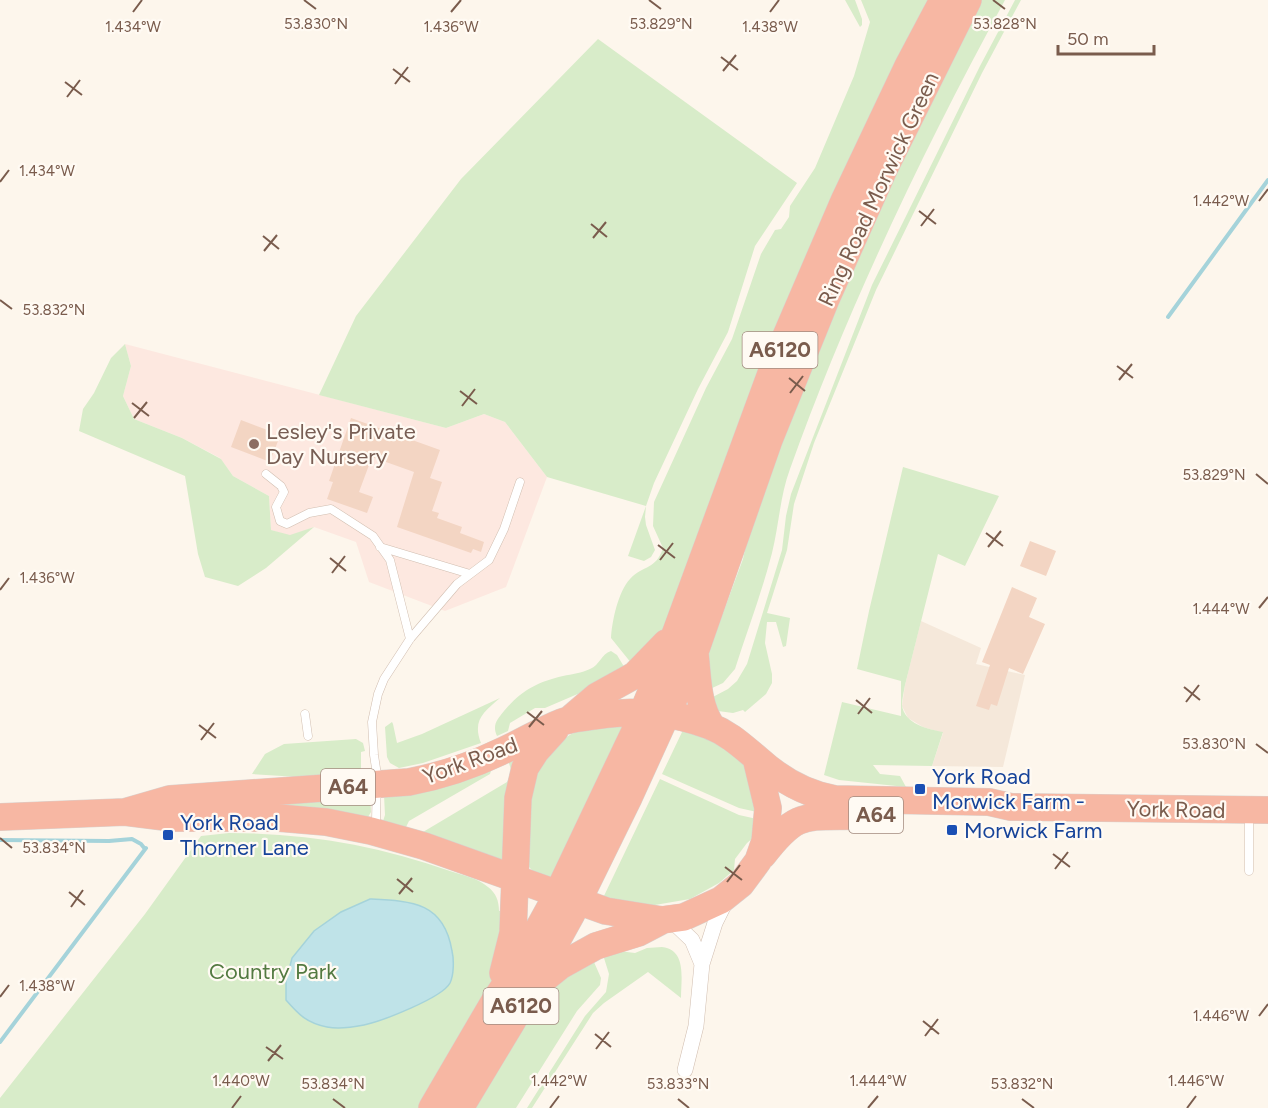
<svg xmlns="http://www.w3.org/2000/svg" width="1268" height="1108" font-family="Figtree,sans-serif">
  <style>
    .residential { fill: #f5e8da }
    .commercial { fill: #fde8e0 }
    .green { fill: #d8ecc9 }
    .water { fill: #bfe3e8; stroke: #a5d3da; stroke-width: 1.5 }
    .lines { fill: none; stroke-linecap: round; stroke-linejoin: round }
    .stream { stroke: #a5d3da; stroke-width: 4 }
    .building { fill: #f3d5c3 }
    .lane-casing { stroke: #d1beb0; stroke-width: 9 }
    .street-casing { stroke: #d1beb0; stroke-width: 16 }
    .highway-casing { stroke: #dad1cd; stroke-width: 28 }
    .lane { stroke: #fff; stroke-width: 8 }
    .street { stroke: #fff; stroke-width: 15 }
    .highway { stroke: #f7b7a3; stroke-width: 27 }
    .ticks { fill: none; stroke: #7a5c4d; stroke-width: 2 }
    .education-dot { fill: #8d6e63; stroke: #fffaf3; stroke-width: 2 }
    .transit-dot { fill: #1a4fb4; stroke: #fffaf3; stroke-width: 2 }
    .labels { text-anchor: middle; stroke-width: 4.5; stroke-linejoin: round; paint-order: stroke }
    .shield { fill: #fffaf3; stroke: #a28b7f; stroke-width: 1.5 }
    .shield-label { font-size: 21px; font-weight: bold; fill: #7a5c4d }
    .street-label { font-size: 22px; fill: #7a5c4d; stroke: #fffaf3 }
    .education-label { font-size: 22px; fill: #785e54; stroke: #fffaf3; text-anchor: start }
    .transit-label { font-size: 22px; fill: #164399; stroke: #fffaf3; text-anchor: start }
    .park-label { font-size: 22px; fill: #537a41; stroke: #fffaf3 }
    .ticks-label { font-size: 15px; text-anchor: middle; fill: #7a5c4d; stroke: #fffaf3; stroke-width: 4.5; stroke-linejoin: round; paint-order: stroke }
  </style>
  <rect width="100%" height="100%" fill="#fdf6ec"/>
  <!-- residential -->
  <path class="residential" d="M921 621 981 648 976 664 1025 675 1003 767 932 766 943 733 923 727 908 718 902 706 905 685Z"/>
  <!-- commercial -->
  <path class="commercial" d="M125 344 446 428 484 414 505 422 547 477 506 587 445 611 369 582 356 542 314 527 290 536 271 530 269 496 233 476 220 458 182 438 134 419 123 396 131 366Z"/>
  <!-- green -->
  <path class="green" d="M845 0H855L862 19V25L860 27Z
    M861 0H935L674 615 636 669 611 638C612 621 618 592 630 579 643 565 656 570 663 548L653 526 654 502 706 388 732 339 761 254 775 230 781 229 789 217 790 206 815 168 854 76 870 22Z
    M977 0H1005C923 151 848 307 790 469 780 496 779 525 772 553 762 592 747 631 735 669L723 683 710 689 703 667 743 559 755 503 808 361Z
    M1015 0H1021L982 73 876 290 814 443 794 504 787 550 767 613 790 618 786 646 783 647 776 622H767L765 643 772 674V683L766 694 745 712 743 710 733 713 718 711 709 699 728 689 737 681 747 664 782 550 786 516 791 494 872 285 980 66Z
    M598 39 797 183 755 246 728 332 698 389 654 483 646 506 645 517 646 525 655 550 651 557 644 561 628 556 646 506 547 477 505 422 484 414 446 428 319 395 356 316 461 179Z
    M125 344 131 366 123 396 134 419 182 438 221 459 233 476 269 496 271 530 290 535 314 527 266 568 238 586 205 577 198 554 185 476 79 431 83 409 94 393 111 358Z
    M903 467 999 496 965 566 938 554 905 685C904 691 902 699 902 705 904 724 928 729 943 732L932 766 873 765 880 774 900 776 906 787 839 780 824 775 842 702 901 716V681L857 669 869 611Z
    M611 651 617 655 626 670 608 681 545 708H535L510 723 508 731 497 736C492 725 497 720 504 711 521 691 537 682 563 676 572 674 582 673 590 669 600 665 601 654 611 651Z
    M500 698C484 712 472 720 481 743L423 763 399 768 390 763 387 757 385 727 392 722 393 724 397 743 422 734Z
    M628 725 554 882C546 878 531 874 528 864 524 854 529 783 533 772 536 765 558 744 565 738 581 726 609 727 628 725Z
    M683 730 714 740 743 763 749 772 757 812 739 808 662 774Z
    M356 739 363 743 365 751 361 752V768L357 772 298 777 252 774 265 754 284 744Z
    M521 753 507 864 423 832 507 782 512 773 508 760Z
    M492 768 490 774 409 821 404 831 382 824 385 815 384 795Z
    M660 779 739 815 757 819 754 837 747 843 735 859 734 870 719 883 690 899 649 906 602 900Z
    M370 794 371 812 368 817 311 807 255 803Z
    M229 833C306 833 380 846 450 871 462 875 478 878 488 887 496 893 499 901 499 911H507L494 979 423 1108H0V1098L145 914 201 836Z
    M662 947C687 950 681 979 681 998L648 972 604 1003 593 1013 532 1108H527L585 1016 606 992 609 974 604 958 619 951 635 953 647 948Z
    M590 953 601 978 600 985 577 1011 516 1108H467L539 993Z"/>
  <!-- water -->
  <path class="water" d="M370 899C412 901 444 902 452 951 454 959 454 975 450 983 442 998 382 1021 364 1025 354 1027 337 1029 327 1027 307 1023 299 1015 286 1000V981L292 958 314 931 341 912Z"/>
  <g class="lines">
    <!-- stream -->
    <path class="stream" d="M1168 317 1268 180
      M0 840 109 841 132 839 141 844 145 849
      M0 1042 146 848"/>
  </g>
  <!-- building -->
  <path class="building" d="M351 418 440 450 430 478 442 482 432 511 439 513 437 518 462 527 460 533 484 542 481 552 473 549 471 553 397 527 414 472 372 457 359 492 373 497 367 513 327 499 333 482 329 481Z
    M241 420 270 431 268 437 278 441 270 462 231 447Z
    M1030 541 1056 551 1046 576 1020 566Z
    M1012 587 1037 598 1029 617 1045 624 1023 674 1009 668 997 706 991 704 989 710 976 706 990 665 982 662Z"/>
  <g class="lines">
    <!-- lane casing -->
    <g class="lane-casing">
      <path id="lane" d="M266 474 281 486 284 492 276 507 280 521 287 524 309 513 331 509 373 536 390 560 410 639
        M380 547 470 574
        M305 714 308 736
        M374 826 376 821 377 775 374 755 372 722 378 694 384 679 410 639 457 584 489 560 504 529 520 482
        M1249 871V815"/>
    </g>
    <!-- street casing -->
    <g class="street-casing">
      <path id="street" d="M671 920 692 940 702 964
        M685 1070 696 1026 702 964 715 923 728 897"/>
    </g>
    <!-- highway casing -->
    <g class="highway-casing">
      <path id="highway" d="M695 653C698 679 697 704 712 727
        M569 720 597 696 635 675 666 643
        M125 812 170 799 409 782C440 776 471 766 500 752 521 743 541 730 562 722 572 718 583 718 594 716 638 710 668 710 710 726 730 734 743 747 759 760 781 780 806 794 835 799L989 802 1011 807 1268 810
        M0 817 125 812 173 818H279L326 822 371 831 424 846 606 911 662 920 684 917 721 900 741 884 758 861 765 841 768 808 756 758
        M763 855C797 811 804 817 856 816
        M503 973 513 933 518 798 525 768 536 751 555 730
        M539 983 560 966 596 946 638 933 661 921
        M432 1108 494 1002 519 964 557 895 635 731 676 632 777 357 844 201 908 66 943 0
        M460 1108 513 1020 571 915 629 797 695 652 769 440 826 299 884 169 968 0"/>
    </g>
    <!-- lane -->
    <use href="#lane" class="lane"/>
    <!-- street -->
    <use href="#street" class="street"/>
    <!-- highway -->
    <use href="#highway" class="highway"/>
  </g>
  <!-- ticks -->
  <path class="ticks" d="M304 0 316 9M649 0 661 9M993 0 1005 9M133 12 142 0M451 12 461 0M770 12 779 0M721 57 738 70M393 69 410 82M723 71 736 55M65 82 82 95M395 84 408 67M67 97 80 80M0 182 9 170M1259 201 1268 189M919 211 936 224M591 224 607 237M921 226 934 209M263 236 279 249M593 238 606 222M264 251 277 235M0 300 12 309M1117 366 1133 378M789 378 805 391M1119 380 1132 364M460 391 477 404M790 393 803 376M132 403 149 416M462 406 475 389M134 418 147 402M1256 474 1268 484M986 533 1003 546M658 545 675 558M988 547 1001 531M330 558 346 571M660 560 673 543M332 573 345 556M0 590 9 578M1259 608 1268 597M1184 687 1200 700M856 700 872 713M1186 702 1199 685M527 712 544 725M858 714 870 698M199 725 216 738M529 727 542 711M201 740 214 723M1256 744 1268 753M0 838 12 848M1053 854 1070 867M725 867 742 880M1055 869 1068 852M397 879 413 892M727 882 740 865M69 892 85 905M399 894 412 878M71 907 83 890M0 997 9 985M1259 1016 1268 1004M923 1021 939 1034M595 1034 611 1047M925 1036 938 1019M266 1047 283 1059M596 1049 609 1032M268 1061 281 1045M333 1099 345 1108M678 1099 689 1108M1022 1099 1034 1108M232 1108 241 1096M550 1108 559 1096M868 1108 878 1096M1187 1108 1196 1096"/>
  <!-- markers -->
  <circle class="education-dot" cx="254" cy="444" r="6"/>
  <g class="transit-dot">
    <rect x="914" y="783" width="12" height="12" rx="3"/>
    <rect x="946" y="824" width="12" height="12" rx="3"/>
    <rect x="162" y="829" width="12" height="12" rx="3"/>
  </g>
  <g class="labels">
    <!-- shield labels -->
    <g class="shield">
      <rect x="742.5" y="332" width="75" height="36" rx="4.5"/>
      <rect x="321" y="769" width="54" height="36" rx="4.5"/>
      <rect x="849" y="797" width="54" height="36" rx="4.5"/>
      <rect x="483.5" y="988" width="75" height="36" rx="4.5"/>
    </g>
    <g class="shield-label">
      <text x="780" y="357">A6120</text>
      <text x="348" y="794">A64</text>
      <text x="876" y="822">A64</text>
      <text x="521" y="1013">A6120</text>
    </g>
    <!-- street labels -->
    <g class="street-label">
      <text transform="translate(878 189) rotate(-65)" y="8">Ring Road Morwick Green</text>
      <text transform="translate(470 760) rotate(-20)" y="8">York Road</text>
      <text transform="translate(1176 809) rotate(1)" y="8">York Road</text>
    </g>
    <!-- education labels -->
    <g class="education-label">
      <text x="266" y="439">Lesley's Private<tspan x="266" dy="25">Day Nursery</tspan></text>
    </g>
    <!-- transit labels -->
    <g class="transit-label">
      <text x="932" y="784">York Road<tspan x="932" dy="25">Morwick Farm -</tspan></text>
      <text x="180" y="830">York Road<tspan x="180" dy="25">Thorner Lane</tspan></text>
      <text x="964" y="838">Morwick Farm</text>
    </g>
    <!-- park labels -->
    <g class="park-label">
      <text x="273" y="979">Country Park</text>
    </g>
  </g>
  <g class="ticks-label">
    <text x="316" y="29">53.830°N</text>
    <text x="661" y="29">53.829°N</text>
    <text x="1005" y="29">53.828°N</text>
    <text x="133" y="32">1.434°W</text>
    <text x="451" y="32">1.436°W</text>
    <text x="770" y="32">1.438°W</text>
    <text x="47" y="176">1.434°W</text>
    <text x="1221" y="206">1.442°W</text>
    <text x="54" y="315">53.832°N</text>
    <text x="1214" y="480">53.829°N</text>
    <text x="47" y="583">1.436°W</text>
    <text x="1221" y="614">1.444°W</text>
    <text x="1214" y="749">53.830°N</text>
    <text x="54" y="853">53.834°N</text>
    <text x="47" y="991">1.438°W</text>
    <text x="1221" y="1021">1.446°W</text>
    <text x="241" y="1086">1.440°W</text>
    <text x="559" y="1086">1.442°W</text>
    <text x="878" y="1086">1.444°W</text>
    <text x="1196" y="1086">1.446°W</text>
    <text x="333" y="1089">53.834°N</text>
    <text x="678" y="1089">53.833°N</text>
    <text x="1022" y="1089">53.832°N</text>
  </g>
  <!-- scale -->
  <path d="M1058 45v9h96v-9" fill="none" stroke="#7a5c4d" stroke-width="3"/>
  <text x="1067" y="45" font-size="18" fill="#7a5c4d" stroke="#fffaf3" stroke-width="4.5" paint-order="stroke">50 m</text>
</svg>
